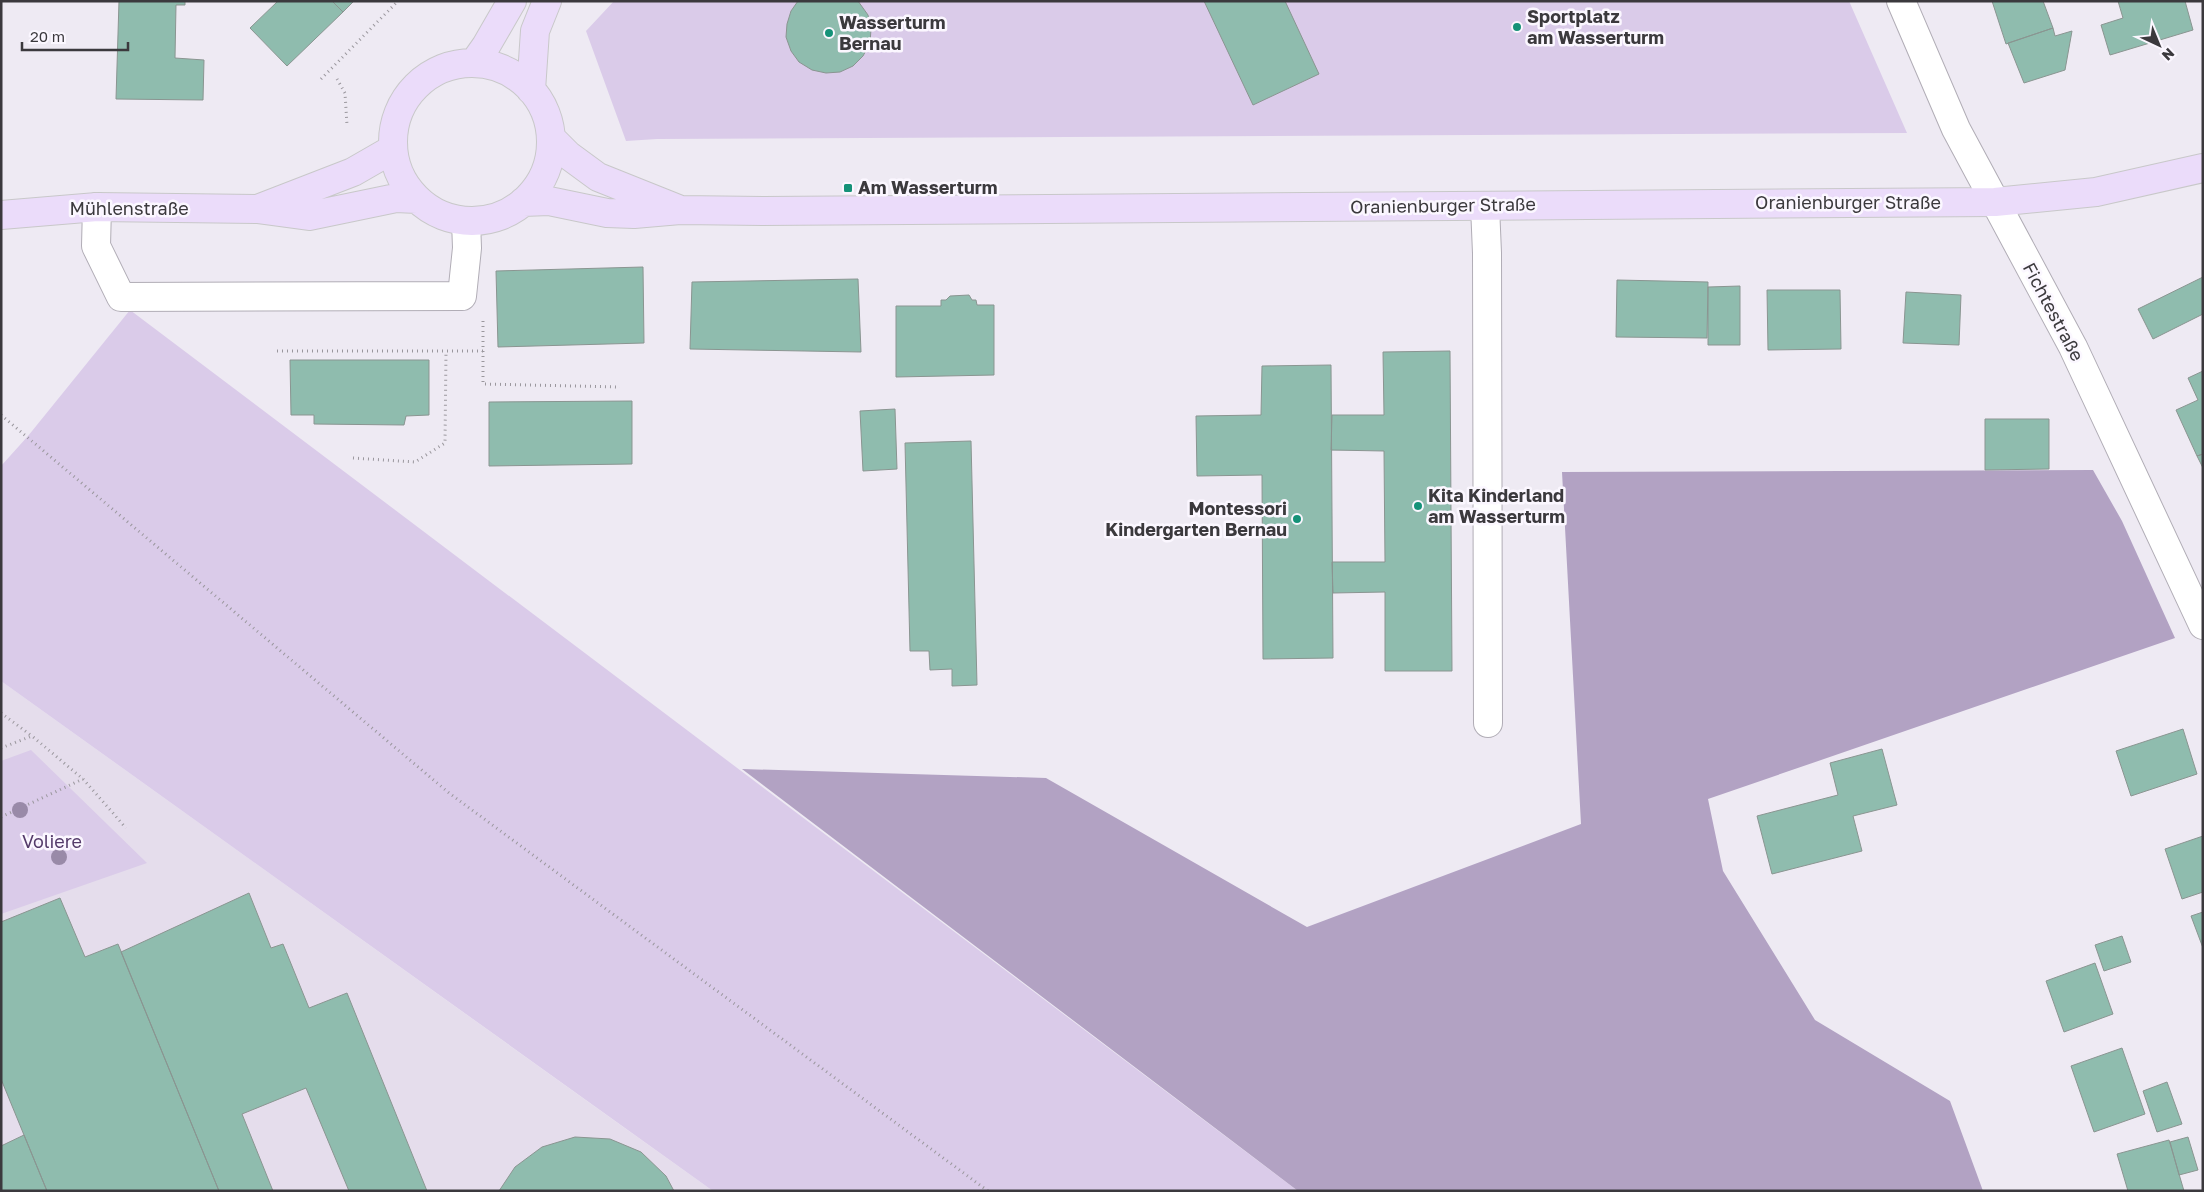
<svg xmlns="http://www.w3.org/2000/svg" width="2204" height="1192" font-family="'Golos Text',sans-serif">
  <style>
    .built { fill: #e5ddec }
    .green { fill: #dacbe9 }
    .forest { fill: #b2a2c3 }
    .building { fill: #8fbcae; stroke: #8a9591 }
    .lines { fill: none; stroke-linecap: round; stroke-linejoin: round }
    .minor-casing { stroke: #b1adb6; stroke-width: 30 }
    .major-casing { stroke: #c8c8c9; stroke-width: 30 }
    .path { stroke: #9a979d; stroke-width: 3; stroke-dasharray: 1 4; stroke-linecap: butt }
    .minor { stroke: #fff; stroke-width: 28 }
    .major { stroke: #ebdcfa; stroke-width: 28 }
    .tree { fill: #998aa8 }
    .poi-dot { fill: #159278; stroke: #fbf7ff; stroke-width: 2 }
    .labels { text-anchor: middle; stroke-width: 5; stroke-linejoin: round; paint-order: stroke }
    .poi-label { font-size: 18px; font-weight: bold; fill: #3b393d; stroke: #fbf7ff; text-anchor: start }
    .street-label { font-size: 18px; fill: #3b393d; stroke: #fbf7ff }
    .park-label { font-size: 18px; fill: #543b6a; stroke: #fbf7ff }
  </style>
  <rect width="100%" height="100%" fill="#eeeaf3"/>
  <!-- built -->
  <path class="built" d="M1 681 626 1129 713 1191H1Z"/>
  <!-- green -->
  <path class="green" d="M614 1H1849L1907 133 657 139 626 141 586 31Z
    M130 310 1298 1191H713L1 681V466L28 436Z
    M31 750 147 863 1 914V761Z"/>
  <!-- forest -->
  <path class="forest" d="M2093 470 2122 521 2175 638 1708 799 1723 871 1815 1020 1950 1101 1983 1191H1298L742 769 1046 778 1307 927 1581 824 1562 472Z"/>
  <!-- building -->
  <path class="building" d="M119 1H185V5H176L175 58 204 60 203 100 116 99Z
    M278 1H332L343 12 287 66 250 28Z
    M332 1H354L343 12Z
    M798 1H858L868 15 871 29 870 43 863 56 853 66 840 72 826 73 812 70 799 62 791 51 786 37 787 24 791 11Z
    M1204 1H1285L1319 74 1253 105Z
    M1992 1H2043L2053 28 2006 44Z
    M2118 1H2185L2193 30 2110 55 2101 25 2123 18Z
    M2053 28 2055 36 2072 31 2065 70 2024 83 2008 43Z
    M643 267 644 343 498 347 496 271Z
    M2203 277V314L2153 339 2138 309Z
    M858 279 861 352 690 349 692 282Z
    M1617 280 1708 282 1707 338 1616 337Z
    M1740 286V345H1708V287Z
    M1767 290H1840L1841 349 1768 350Z
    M1906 292 1961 295 1959 345 1903 343Z
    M969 295 972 300H976L977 305H994V375L896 377V306H941V300H946L950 296Z
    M1450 351 1452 671H1385V592L1333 593 1332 562H1385L1384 451 1331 450 1332 415H1384L1383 352Z
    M290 360H429V415L406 416 404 425 314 424V415H291Z
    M1331 365 1333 658 1263 659 1262 475 1197 476 1196 416 1261 415 1262 366Z
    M2203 371V454L2197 456 2176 410 2198 400 2188 378Z
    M632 401V464L489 466V402Z
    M895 409 897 469 863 471 860 411Z
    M1985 419H2049V469L1985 470Z
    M971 441 977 685 952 686V669L930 670 929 651H910L905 443Z
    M2203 454V468L2197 456Z
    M2183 729 2197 774 2131 796 2116 751Z
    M1882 749 1897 805 1853 816 1862 851 1772 874 1757 816 1838 795 1830 763Z
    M2203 836V892L2182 899 2165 849Z
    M249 893 271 948 283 944 309 1008 347 993 427 1191H349L306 1088 242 1114 273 1191H219L121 952Z
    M60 898 85 957 118 944 219 1191H47L1 1079V922Z
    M2203 912V948L2191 916Z
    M2122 936 2131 962 2104 971 2095 945Z
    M2095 963 2113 1014 2064 1032 2046 981Z
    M2122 1048 2145 1114 2094 1132 2071 1066Z
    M2167 1082 2182 1124 2157 1132 2143 1091Z
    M24 1135 47 1191H1V1146Z
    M575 1137 610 1139 641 1152 666 1176 674 1191H499L515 1167 542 1147Z
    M2188 1137 2198 1170 2179 1175 2170 1142Z
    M2169 1140 2184 1191H2128L2117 1154Z"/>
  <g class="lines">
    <!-- minor casing -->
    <g class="minor-casing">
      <path id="minor" d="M1901 1 1956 129 2073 347 2203 625
        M1485 206 1487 253 1488 723
        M97 207 96 246 121 297 462 296 467 248 466 221"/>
    </g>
    <!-- major casing -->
    <g class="major-casing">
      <path id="major" d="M474 63 486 46 512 1
        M393 142a79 79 0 1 1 158 0a79 79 0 1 1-158 0Z
        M531 90 535 31 547 1
        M551 138 568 155 598 177 678 209
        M523 202 549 201 607 213 634 214 680 210 763 211 1995 202 2096 192 2203 168
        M260 208 353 172 393 149
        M1 215 97 207 257 209 309 216 396 198 417 199"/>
    </g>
    <!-- path -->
    <path class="path" d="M321 79 398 1
      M337 79 345 93 347 125
      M483 321V384L620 387
      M277 351H483
      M1 415 449 793 988 1191
      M353 458 415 462 445 443 446 351
      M1 713 32 736
      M1 748 32 736 83 779 126 828
      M1 817 83 779"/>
    <!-- minor -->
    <use href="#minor" class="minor"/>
    <!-- major -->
    <use href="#major" class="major"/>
  </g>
  <!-- trees -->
  <g class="tree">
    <circle cx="20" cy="810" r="8"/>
    <circle cx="59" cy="857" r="8"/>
  </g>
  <!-- markers -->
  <g class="poi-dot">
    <circle cx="1517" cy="27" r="5"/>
    <circle cx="829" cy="33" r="5"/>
    <rect x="843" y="183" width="10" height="10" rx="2.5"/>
    <circle cx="1418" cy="506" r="5"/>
    <circle cx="1297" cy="519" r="5"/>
  </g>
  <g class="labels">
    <!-- poi labels -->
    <g class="poi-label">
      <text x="1527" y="23">Sportplatz<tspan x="1527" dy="21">am Wasserturm</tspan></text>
      <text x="839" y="29">Wasserturm<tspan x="839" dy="21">Bernau</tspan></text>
      <text x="858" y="194">Am Wasserturm</text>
      <text x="1428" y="502">Kita Kinderland<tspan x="1428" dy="21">am Wasserturm</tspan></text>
      <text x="1287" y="515" text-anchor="end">Montessori<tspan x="1287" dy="21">Kindergarten Bernau</tspan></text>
    </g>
    <!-- street labels -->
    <g class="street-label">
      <text x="1848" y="209">Oranienburger Straße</text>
      <text transform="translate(1443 206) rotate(-1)" y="6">Oranienburger Straße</text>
      <text x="129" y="215">Mühlenstraße</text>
      <text transform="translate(2053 312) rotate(62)" y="6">Fichtestraße</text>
    </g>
    <!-- park labels -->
    <g class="park-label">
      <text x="52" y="848">Voliere</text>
    </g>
  </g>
  <!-- border -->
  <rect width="2204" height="1192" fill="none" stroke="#3b393d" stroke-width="5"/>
  <!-- north arrow -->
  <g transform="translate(2159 45) rotate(136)" stroke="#fbf7ff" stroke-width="4" paint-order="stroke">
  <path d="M0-4L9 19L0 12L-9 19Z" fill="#3b393d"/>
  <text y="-8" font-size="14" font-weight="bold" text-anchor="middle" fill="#3b393d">N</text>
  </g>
  <!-- scale -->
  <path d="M22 42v8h106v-8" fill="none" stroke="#3b393d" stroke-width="2.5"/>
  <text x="30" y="42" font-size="15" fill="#3b393d" stroke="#fbf7ff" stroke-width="4" paint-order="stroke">20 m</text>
</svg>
